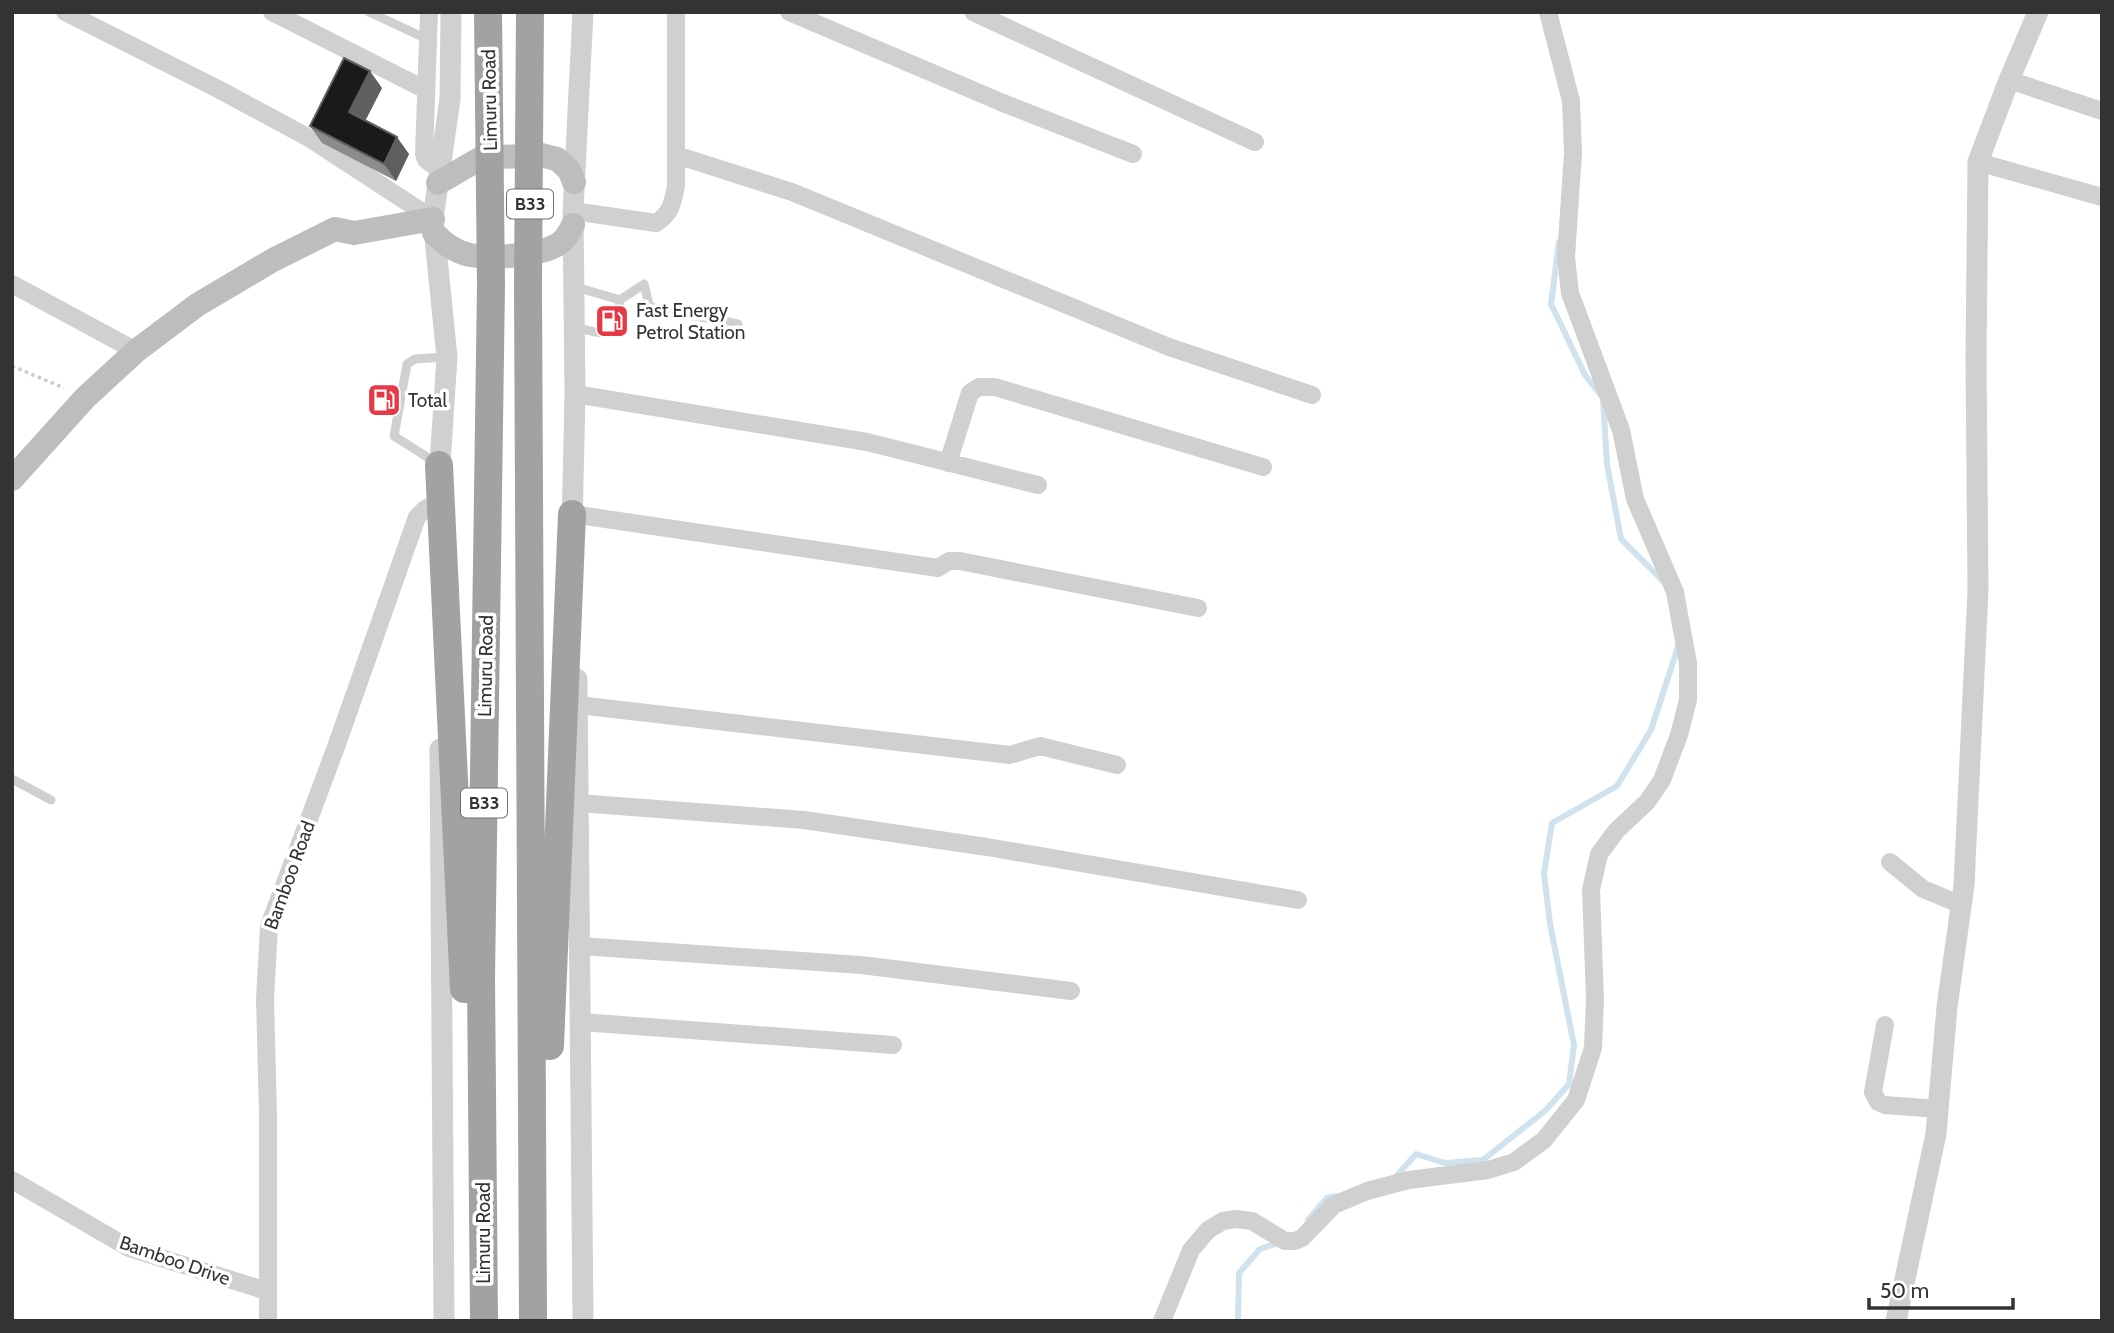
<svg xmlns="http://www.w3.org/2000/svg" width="2114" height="1333" font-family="Cabin,sans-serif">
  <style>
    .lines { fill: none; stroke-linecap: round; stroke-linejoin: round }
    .stream { stroke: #cfe2ee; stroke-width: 6 }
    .path { stroke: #cdcdcd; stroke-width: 3.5; stroke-dasharray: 3.5 3.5; stroke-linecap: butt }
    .service { stroke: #d0d0d0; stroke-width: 9 }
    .minor { stroke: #d0d0d0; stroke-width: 18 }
    .tertiary { stroke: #d0d0d0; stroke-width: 21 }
    .secondary { stroke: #bdbdbd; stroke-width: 24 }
    .trunk { stroke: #a2a2a2; stroke-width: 28 }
    .wall { fill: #8c8c8c }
    .shaded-wall { fill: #5f5f5f }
    .building { fill: #1a1a1a; stroke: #5f5f5f; stroke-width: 2 }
    .labels { text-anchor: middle; stroke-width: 7; stroke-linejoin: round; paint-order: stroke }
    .shield { fill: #fff; stroke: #707070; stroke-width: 2 }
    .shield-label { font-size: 18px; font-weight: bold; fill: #333 }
    .street-label { font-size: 19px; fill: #333; stroke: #fff }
    .poi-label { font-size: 19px; fill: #333; stroke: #fff; text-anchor: start }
  </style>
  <rect width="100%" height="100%" fill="#fff"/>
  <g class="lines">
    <!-- stream -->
    <path class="stream" d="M1559 242 1551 304 1585 375 1603 398 1607 464 1621 539 1664 582
      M1393 1180 1416 1154 1445 1163 1483 1160 1546 1110 1569 1084 1574 1045 1550 924 1544 873 1552 823 1617 786 1651 730 1679 644
      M1308 1220 1327 1198 1336 1196
      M1238 1321 1239 1273 1260 1249 1281 1242"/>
    <!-- path -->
    <path class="path" d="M12 366 64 388"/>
    <!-- service -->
    <path class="service" d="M369 12 427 39
      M576 287 620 300 644 284 649 305 654 308 738 324
      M574 327C614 336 611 340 620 300
      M438 464 394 436 407 364 415 359 446 357
      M12 779 51 800"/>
    <!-- minor -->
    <path class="minor" d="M65 12 220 90 309 138 433 219
      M272 12 426 90
      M429 12 424 154 426 160 440 170
      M789 12 1003 103 1133 154
      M973 12 1255 142
      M2009 80 2102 111
      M676 155 792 192 1169 347 1312 395
      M1978 162 2102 197
      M573 211 656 223C672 212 672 204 676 186V12
      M12 284 136 351
      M575 394 867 442 1038 485
      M948 463 970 393 979 387H995L1263 467
      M572 514 938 568 949 561H960L1198 608
      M578 705 1010 755 1040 746 1117 765
      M578 803 804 820 987 847 1298 900
      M1890 862 1923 889 1962 905
      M580 946 861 965 1071 991
      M581 1022 893 1045
      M1885 1025 1873 1092 1878 1102 1885 1105 1938 1109
      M12 1180 129 1248 267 1291
      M268 1321V1114L265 1000 269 926 336 747 417 517 425 509 439 502
      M1162 1321 1191 1250 1208 1230 1223 1221 1236 1219 1252 1221 1285 1241H1295L1302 1238 1334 1205 1367 1191 1409 1180 1488 1170 1514 1162 1544 1140 1576 1100 1593 1048 1595 999 1591 890 1599 854 1617 830 1647 802 1662 780 1679 735 1688 700V663L1675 592 1635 499 1621 430 1570 293 1566 257 1573 153 1571 101 1548 12"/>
    <!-- tertiary -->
    <path class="tertiary" d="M439 479 447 357 433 219 450 99 451 12
      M572 528 575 394 573 211 583 12
      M577 679 583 1321
      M440 749 444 1321
      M1896 1321 1936 1134 1947 1007 1964 885 1978 591 1976 358 1978 162 2009 80 2038 12"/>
    <!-- secondary -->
    <path class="secondary" d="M438 183 481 158 541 155 557 159 569 170 574 182
      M434 233C443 243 456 252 470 255 492 259 542 256 560 243 566 239 570 231 573 225
      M12 479 85 398 136 351 197 305 273 260 335 229 354 233 433 219"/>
    <!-- trunk -->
    <path class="trunk" d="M530 12 528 287 533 1321
      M439 465 464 989
      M550 1046 572 514
      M484 1321 481 979 491 285 488 12"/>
  </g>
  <!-- wall -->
  <path class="wall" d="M382 88 365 121 409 154 396 181 322 143 310 126Z"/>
  <!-- shaded-wall -->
  <path class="shaded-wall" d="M370 71 382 88 361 129 349 112Z
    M397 137 409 154 396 181 384 164Z"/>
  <!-- building -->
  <path class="building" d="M344 58 370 71 349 112 397 137 384 164 310 126Z"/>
  <!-- icons -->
  <defs>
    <g id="fuel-square" transform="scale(1.75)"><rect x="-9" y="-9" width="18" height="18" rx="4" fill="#e63946" stroke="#fff"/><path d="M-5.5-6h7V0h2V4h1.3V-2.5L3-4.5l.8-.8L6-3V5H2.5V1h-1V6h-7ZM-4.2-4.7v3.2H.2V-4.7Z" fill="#fff"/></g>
  </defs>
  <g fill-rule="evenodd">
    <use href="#fuel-square" x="612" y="321"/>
    <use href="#fuel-square" x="384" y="400"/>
  </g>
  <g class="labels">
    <!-- shield labels -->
    <g class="shield">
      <rect x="507" y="189.5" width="46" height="29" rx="5"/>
      <rect x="461" y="788.5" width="46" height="29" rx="5"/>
    </g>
    <g class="shield-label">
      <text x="530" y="210">B33</text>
      <text x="484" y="809">B33</text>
    </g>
    <!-- street labels -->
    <g class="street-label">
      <text transform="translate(489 100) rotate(-91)" y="7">Limuru Road</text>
      <text transform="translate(485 666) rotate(-89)" y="7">Limuru Road</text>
      <text transform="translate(289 875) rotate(-70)" y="7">Bamboo Road</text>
      <text transform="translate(483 1233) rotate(-90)" y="7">Limuru Road</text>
      <text transform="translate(175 1260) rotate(19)" y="7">Bamboo Drive</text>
    </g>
    <!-- poi labels -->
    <g class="poi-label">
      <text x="636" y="317">Fast Energy<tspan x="636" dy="22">Petrol Station</tspan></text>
      <text x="408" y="407">Total</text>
    </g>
  </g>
  <!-- border -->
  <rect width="2114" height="1333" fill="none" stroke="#333333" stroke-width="28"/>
  <!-- scale -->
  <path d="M1869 1298v10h144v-10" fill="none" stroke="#333333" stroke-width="3.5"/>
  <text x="1880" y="1298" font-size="21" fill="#333333" stroke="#ffffff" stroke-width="5" paint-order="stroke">50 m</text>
</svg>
